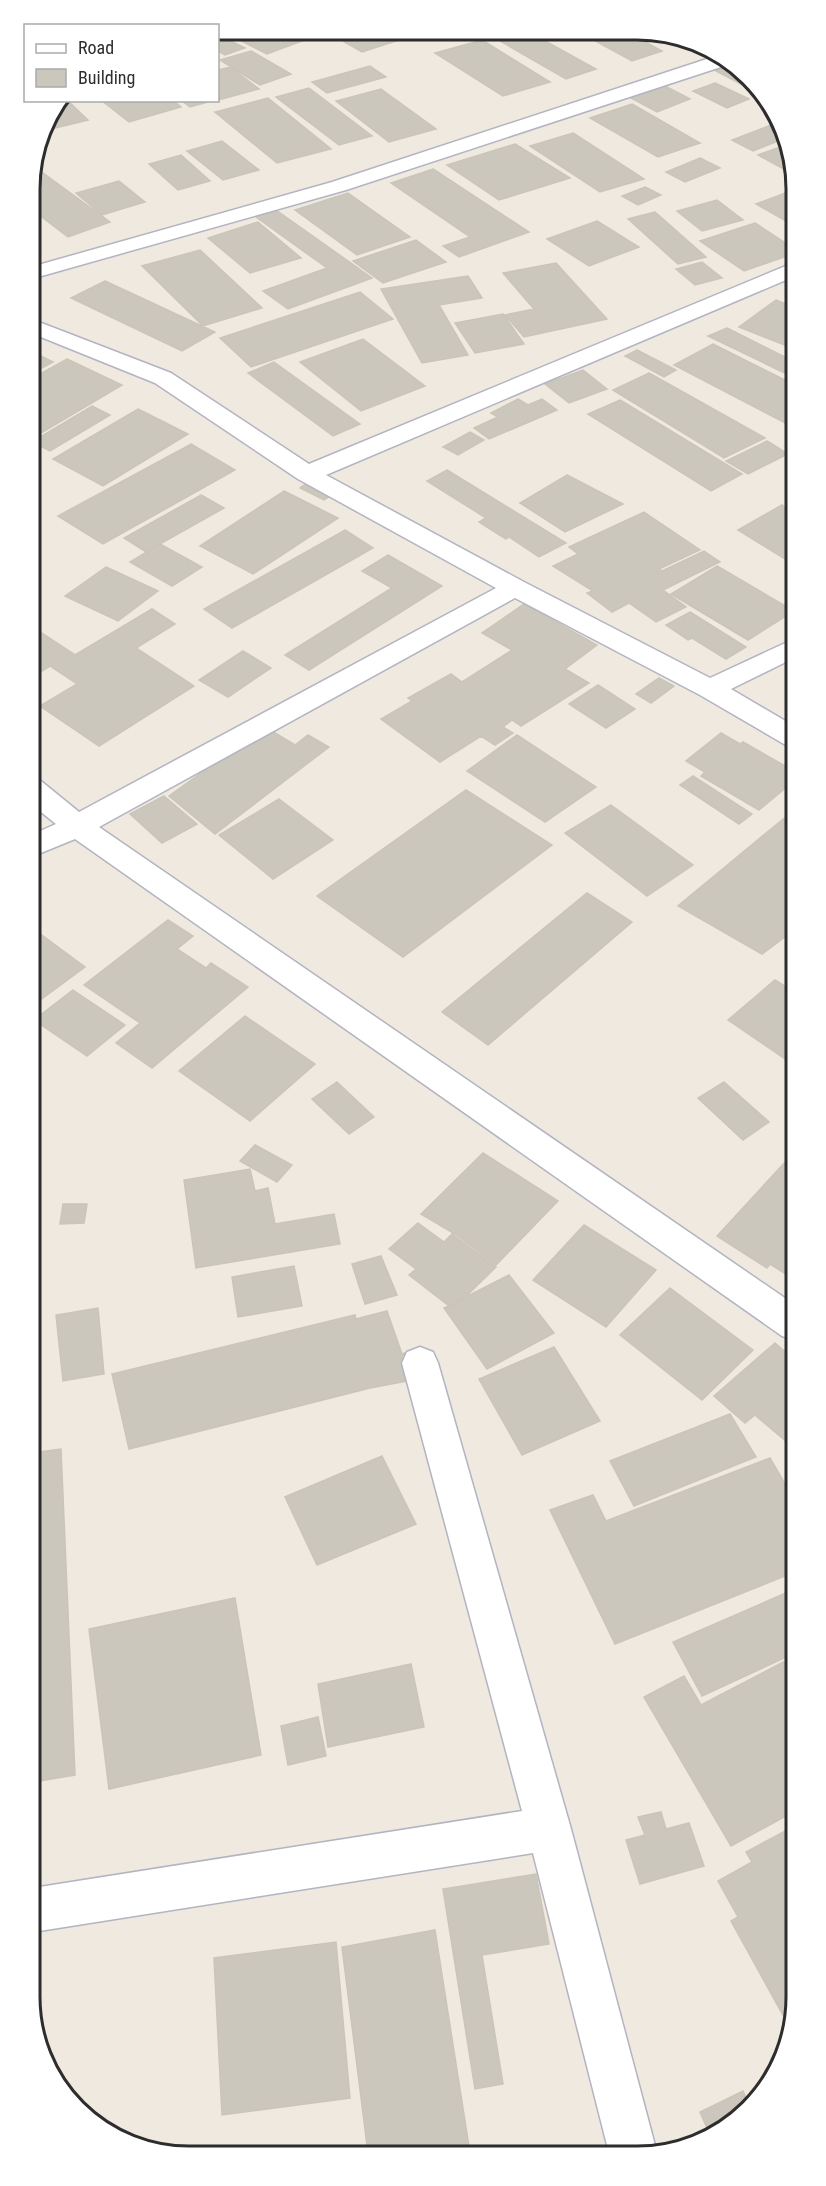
<svg xmlns="http://www.w3.org/2000/svg" width="826" height="2186" font-family="'Roboto Condensed',sans-serif">
  <style>
    .building { fill: #cbc7bd; stroke: #cbc5b8; stroke-width: 1.5 }
    .lines { fill: none; stroke-linecap: round; stroke-linejoin: round }
    .street-casing { stroke: #b3b4c1; stroke-width: 3 }
    .street { fill: #fff; fill-rule: evenodd }
    .rim { fill: none; stroke: #2d2d2d; stroke-width: 3 }
  </style>
  <rect width="100%" height="100%" fill="#efe9df"/>
  <!-- building -->
  <path class="building" d="M220 30 280 31 302 41 267 54Z
    M348 31H388L402 39 362 52 334 36Z
    M390 31 424 32 427 33 406 40Z
    M495 32H529L596 69 566 79 488 34Z
    M581 33H629L662 51 632 61Z
    M218 35 245 48 225 55 218 51Z
    M482 40 550 82 503 96 435 53Z
    M251 51 291 74 260 85 220 60Z
    M370 66 386 77 327 93 312 82Z
    M729 66 749 76 758 93 714 70Z
    M230 67 259 89 218 100V70Z
    M715 83 749 99 727 108 693 91Z
    M661 84 690 99 657 112 627 96Z
    M309 88 372 136 339 145 276 97Z
    M381 89 436 129 389 142 336 101Z
    M268 98 331 149 277 163 215 112Z
    M61 100H67L88 120 43 131 47 119Z
    M101 100H172L181 107 129 122Z
    M181 100H215L190 107Z
    M632 104 700 143 658 157 590 118Z
    M774 124 783 139 753 151 732 140Z
    M573 133 644 179 600 192 530 146Z
    M222 141 259 170 223 180 187 151Z
    M515 144 570 178 499 200 447 165Z
    M786 145 793 158V170L789 172 758 155Z
    M181 155 210 181 178 190 149 164Z
    M700 158 720 168 685 182 666 172Z
    M35 167 110 222 68 237 30 208V179Z
    M433 169 529 232 459 257 443 246 470 237 391 183Z
    M119 181 145 202 102 215 76 193Z
    M645 187 661 195 638 205 622 196Z
    M793 190V225L756 204Z
    M348 193 410 237 357 255 295 210Z
    M717 200 743 220 702 231 677 211Z
    M276 210 372 278 288 309 263 291 327 268 256 217Z
    M655 212 706 257 678 264 628 219Z
    M597 221 639 247 589 266 547 239Z
    M258 222 301 258 250 273 208 238Z
    M755 223 793 248V254L744 271 700 241Z
    M416 240 446 262 383 283 353 261Z
    M200 250 262 308 203 326 142 266Z
    M702 262 722 278 695 285 676 269Z
    M556 263 607 319 524 337 505 315 534 309 503 273Z
    M468 276 482 298 439 305 468 355 422 363 381 289Z
    M105 281 215 332 182 351 71 298Z
    M360 292 393 319 251 367 220 338Z
    M776 300 793 307V341L787 346 739 327Z
    M503 314 524 344 475 353 455 323Z
    M727 328 793 361V377L708 336Z
    M363 339 425 386 361 411 300 362Z
    M713 344 793 384V427L674 365Z
    M637 350 676 370 664 377 625 356Z
    M31 351 53 362 31 374Z
    M67 359 122 385 31 439V379Z
    M274 362 360 424 333 436 248 373Z
    M583 370 607 389 569 403 545 384Z
    M649 373 765 438 724 458 613 390Z
    M518 399 528 405 542 399 557 410 489 439 474 428 498 417 491 413Z
    M620 400 742 474 711 491 588 414Z
    M92 406 110 415 50 451 32 442Z
    M138 409 188 434 103 486 53 459Z
    M470 432 484 440 458 455 443 447Z
    M767 441 788 454 748 474 726 461Z
    M191 444 235 470 103 544 58 516Z
    M447 470 566 543 539 557 509 537 506 539 479 522 486 518 427 481Z
    M567 475 623 504 565 532 520 503Z
    M313 479 338 491 324 500 300 488Z
    M284 491 338 518 253 574 200 546Z
    M201 495 224 508 146 552 124 538Z
    M782 505 793 512V564L738 530Z
    M644 512 700 550 659 569 662 571 704 551 720 562 663 590 686 607 656 622 629 603 612 612 587 593 593 591 553 566 578 554 569 547Z
    M345 530 373 548 232 628 204 609Z
    M160 544 202 567 172 586 130 562Z
    M388 555 442 586 309 670 285 655 392 588 362 571Z
    M717 566 794 611 748 640 671 594Z
    M106 567 158 591 118 621 65 596Z
    M524 604 597 645 565 669 589 683 521 726 512 720 503 727 513 733 495 745 481 736 440 762 381 719 412 701 408 698 451 674 462 682 512 650 482 633Z
    M152 609 175 624 136 648 194 686 99 746 40 706 77 684 50 666 31 678V626L75 655Z
    M690 612 746 647 726 659 692 638 688 640 666 625Z
    M243 651 271 668 228 697 199 680Z
    M659 678 674 686 651 703 636 694Z
    M598 685 635 709 606 728 569 704Z
    M265 727 295 745 308 735 329 747 215 834 169 796Z
    M721 733 740 744 743 742 794 771V781L759 810 701 776 705 772 686 761Z
    M517 735 596 787 545 822 467 771Z
    M693 776 752 814 739 824 680 785Z
    M466 790 552 845 403 957 317 896Z
    M164 796 197 824 162 843 130 814Z
    M279 799 333 840 273 879 219 835Z
    M611 805 693 865 647 896 565 833Z
    M794 810V930L762 954 678 906Z
    M587 893 632 922 488 1045 442 1012Z
    M168 920 193 936 177 949 206 968 211 963 248 987 152 1068 116 1043 140 1023 84 985Z
    M31 927 85 967 32 1006Z
    M775 980 794 992V1065L728 1020Z
    M73 990 125 1025 87 1056 34 1020Z
    M245 1016 315 1064 250 1121 179 1071Z
    M337 1082 374 1117 349 1134 312 1099Z
    M724 1082 769 1122 743 1140 698 1098Z
    M255 1145 292 1165 277 1182 240 1161Z
    M483 1153 558 1201 496 1265 455 1234 421 1214Z
    M788 1159 794 1163 795 1275 792 1278 770 1264 767 1268 717 1236Z
    M250 1169 255 1191 268 1188 275 1224 334 1214 340 1244 196 1268 184 1180Z
    M63 1204H87L84 1223 60 1224Z
    M418 1223 444 1242 452 1234 496 1267 453 1309 409 1275 416 1269 389 1249Z
    M584 1225 656 1270 606 1327 533 1280Z
    M381 1256 397 1295 365 1304 352 1264Z
    M294 1266 302 1306 238 1317 232 1277Z
    M509 1275 554 1333 487 1369 444 1308Z
    M670 1288 753 1350 702 1400 620 1335Z
    M98 1308 104 1374 63 1381 56 1315Z
    M387 1311 402 1354 405 1353 413 1380 370 1388 129 1449 112 1374 355 1315 356 1319Z
    M775 1343 795 1360V1449L755 1415 745 1423 714 1396Z
    M554 1347 600 1421 522 1455 479 1379Z
    M730 1414 756 1457 634 1506 610 1461Z
    M61 1449 75 1775 33 1782 32 1453Z
    M382 1456 416 1524 317 1565 285 1497Z
    M770 1458 795 1501V1572L615 1644 550 1510 593 1495 606 1521Z
    M795 1589V1653L702 1696 673 1642Z
    M235 1598 261 1755 109 1789 89 1629Z
    M795 1656V1811L731 1846 644 1697 684 1676 701 1705Z
    M411 1664 424 1727 328 1747 318 1684Z
    M318 1717 326 1756 288 1765 281 1726Z
    M661 1812 666 1829 689 1823 704 1866 640 1884 626 1840 645 1835 638 1817Z
    M791 1828 795 1834 796 2007 791 2025 789 2026 731 1921 738 1917 718 1881 752 1862 746 1852Z
    M536 1874 549 1944 482 1955 503 2084 475 2089 443 1889Z
    M435 1930 470 2153H368L342 1947Z
    M336 1942 350 2098 222 2115 214 1958Z
    M743 2091 750 2107 711 2137 700 2112Z"/>
  <g class="lines">
    <!-- street casing -->
    <g class="street-casing">
      <path id="street" d="M713 57 727 65 346 190 31 279V267L332 182Z
        M793 263V277L326 475 524 582 710 678 794 639V658L731 689 794 726V747L784 744 700 695 515 598 99 827 795 1305V1340L782 1336 75 839 31 857V835L56 824 31 804V778L41 781 79 812 496 588 298 479 155 383 31 333V319L171 373 309 464Z
        M420 1347 433 1352 438 1363 571 1829 657 2153H609L533 1853 33 1932V1888L522 1811 402 1363 407 1352Z"/>
    </g>
    <!-- street -->
    <use href="#street" class="street"/>
  </g>
  <!-- crop -->
  <path d="M0 0H826V2186H0ZM189 40H637A149 149 0 0 1 786 189V1997A149 149 0 0 1 637 2146H189A149 149 0 0 1 40 1997V189A149 149 0 0 1 189 40Z" fill="#fff" fill-rule="evenodd"/>
  <path class="rim" d="M189 40H637A149 149 0 0 1 786 189V1997A149 149 0 0 1 637 2146H189A149 149 0 0 1 40 1997V189A149 149 0 0 1 189 40Z"/>
  <!-- legend -->
  <rect x="24" y="24" width="195" height="78" fill="#ffffff" stroke="#ababab" stroke-width="1.5"/>
  <rect x="36" y="44" width="30" height="9" fill="#ffffff" stroke="#ababab" stroke-width="1.5"/>
  <text x="78" y="54" font-size="18" fill="#2d2d2d">Road</text>
  <rect x="36" y="69" width="30" height="18" fill="#cbc7bd" stroke="#ababab" stroke-width="1.5"/>
  <text x="78" y="84" font-size="18" fill="#2d2d2d">Building</text>
</svg>
